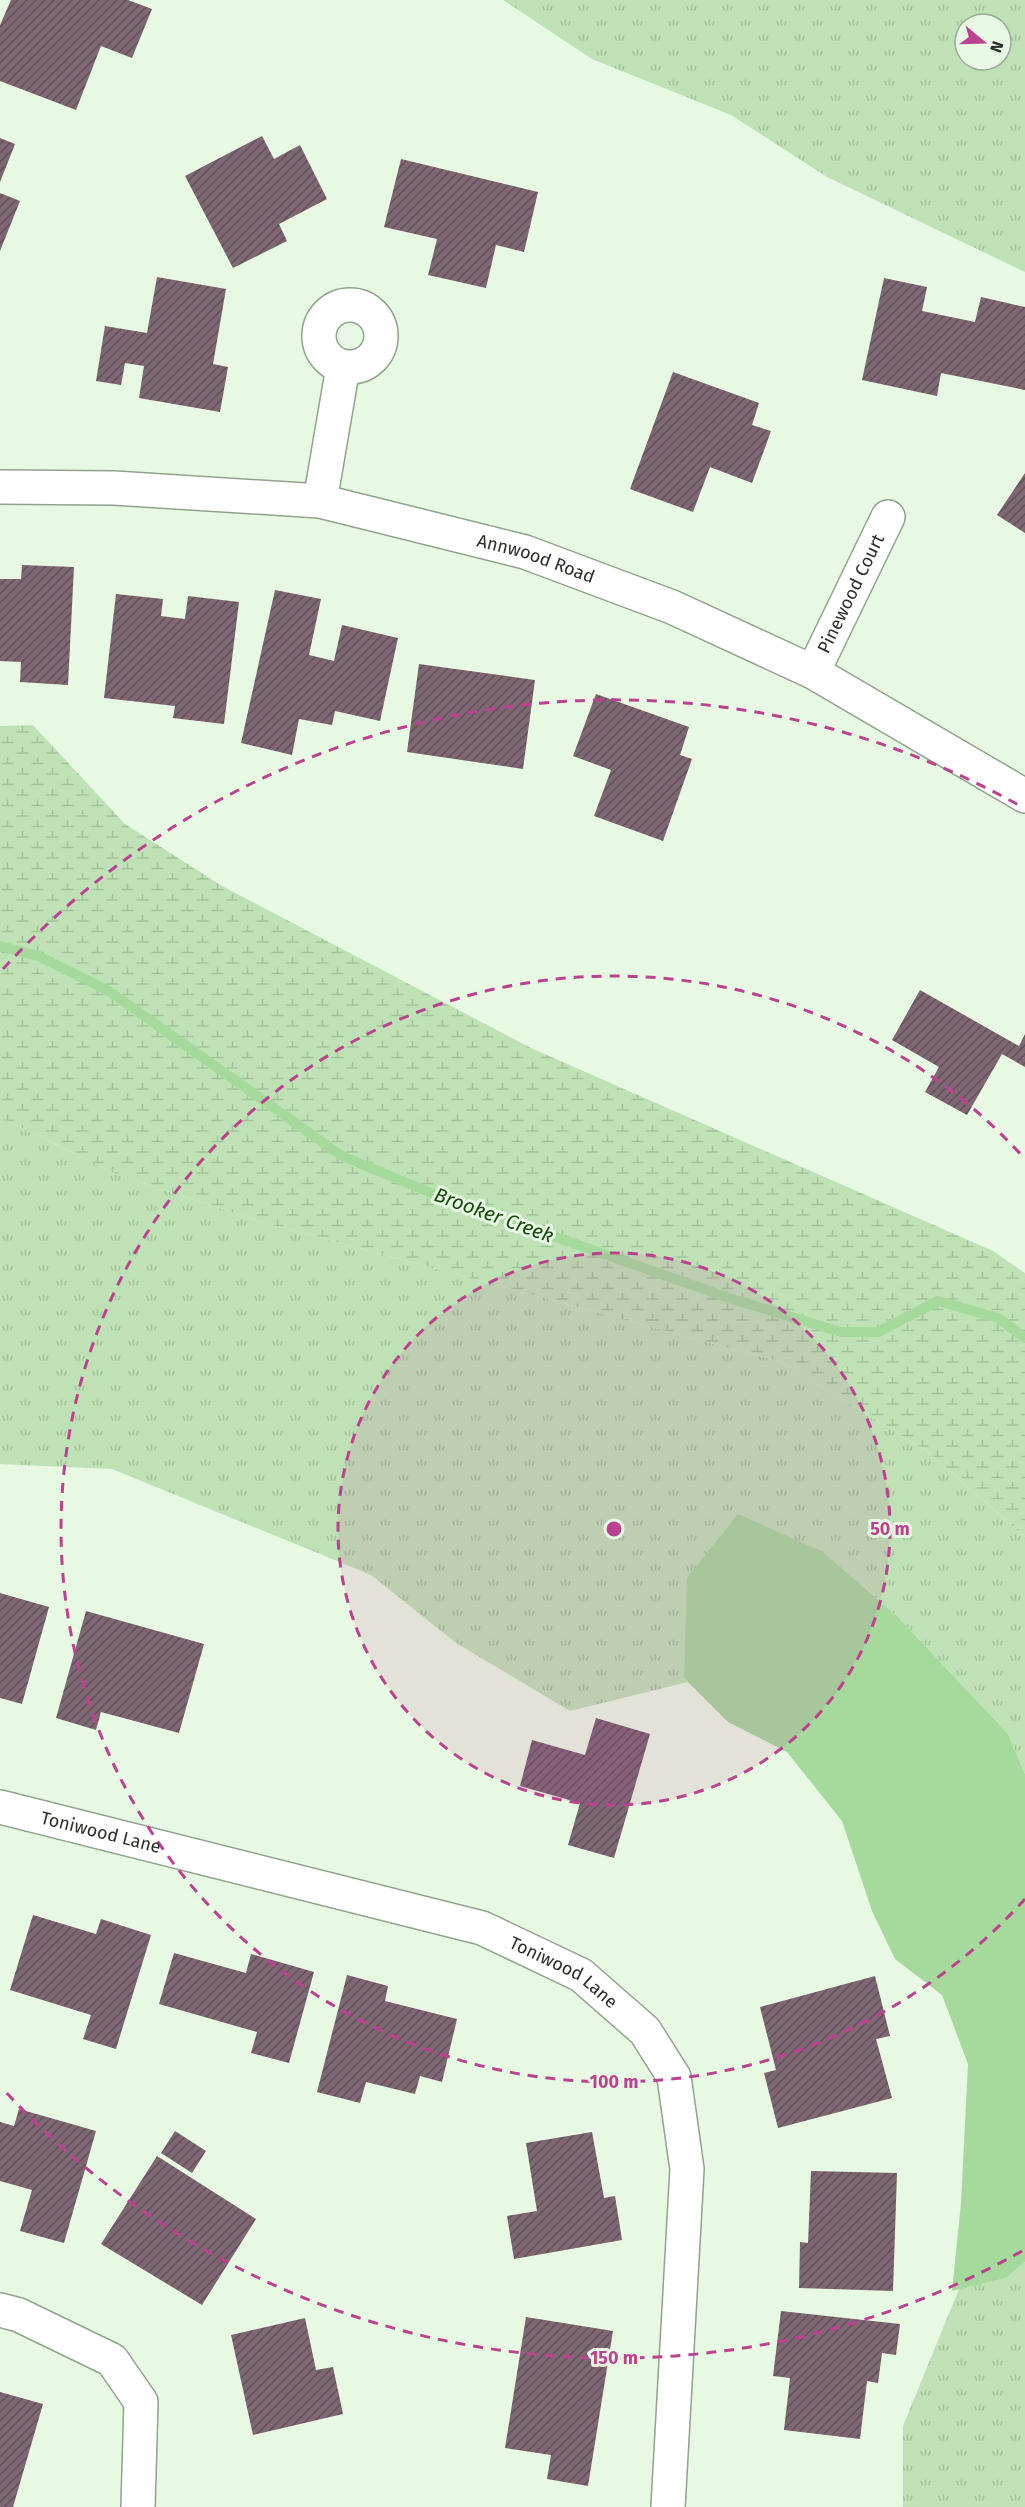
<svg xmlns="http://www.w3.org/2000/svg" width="1025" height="2507" font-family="'Fira Sans',sans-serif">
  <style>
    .grass { fill: url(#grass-tufts); fill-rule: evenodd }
    .wetland { fill: url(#wetland-marsh) }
    .water { fill: #a6d99c }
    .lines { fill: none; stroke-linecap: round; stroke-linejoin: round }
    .stream { stroke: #a6d99c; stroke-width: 10 }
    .building { fill: url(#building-hatch) }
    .minor-casing { stroke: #91a28d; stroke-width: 36 }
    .minor { stroke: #fff; stroke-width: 33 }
    .ring { fill: none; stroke: #bd4191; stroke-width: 3; stroke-dasharray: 10 8 }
    .labels { text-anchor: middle; stroke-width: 6; stroke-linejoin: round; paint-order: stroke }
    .street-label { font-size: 18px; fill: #282f27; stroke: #e7f9e3 }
    .water-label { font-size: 20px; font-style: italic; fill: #16470b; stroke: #e7f9e3 }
    .centre { fill: #bd4191; stroke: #e7f9e3; stroke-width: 3 }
    .ring-label { font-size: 18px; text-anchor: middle; font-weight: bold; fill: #bd4191; stroke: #e7f9e3; stroke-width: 6; stroke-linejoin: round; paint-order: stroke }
  </style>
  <defs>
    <pattern id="grass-tufts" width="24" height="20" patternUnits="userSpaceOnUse" patternTransform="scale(1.5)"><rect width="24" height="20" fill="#bee2b6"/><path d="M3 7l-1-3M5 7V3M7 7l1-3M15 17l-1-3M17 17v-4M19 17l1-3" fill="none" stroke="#a3c29c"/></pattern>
    <pattern id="wetland-marsh" width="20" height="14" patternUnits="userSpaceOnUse" patternTransform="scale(1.5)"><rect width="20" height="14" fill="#bee2b6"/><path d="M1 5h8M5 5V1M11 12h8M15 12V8" fill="none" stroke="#a3c29c"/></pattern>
    <pattern id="building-hatch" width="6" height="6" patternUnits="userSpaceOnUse" patternTransform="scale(1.5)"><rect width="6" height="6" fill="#7e6673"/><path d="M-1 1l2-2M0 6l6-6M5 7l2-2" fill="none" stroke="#625059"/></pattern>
  </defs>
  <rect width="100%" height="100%" fill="#e7f9e3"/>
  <!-- grass -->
  <path class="grass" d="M503 0H1025V272L827 177 731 115 592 59ZM965 24H1001V60H965Z
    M0 1117 118 1175 259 1221 781 1362 927 1451 1025 1537V1774L1008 1734 899 1618 823 1552 684 1678 688 1682 570 1711 456 1643 371 1575 112 1469 0 1464Z
    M1025 2262V2507H903V2426L959 2289 1006 2278Z"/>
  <!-- wetland -->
  <path class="wetland" d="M33 725 125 824 222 886 531 1048 993 1251 1025 1273V1537L927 1451 781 1362 259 1221 118 1175 0 1117V726Z"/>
  <!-- water -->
  <path class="water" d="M738 1514 823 1552 899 1618 1008 1734 1025 1774V2262L1006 2278 952 2291 961 2203 968 2064 942 1995 895 1959 872 1911 842 1821 787 1752 728 1722 684 1678 687 1578Z"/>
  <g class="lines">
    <!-- stream -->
    <path class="stream" d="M0 946 38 956 109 991 342 1156 436 1195 735 1300 841 1332H878L938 1301 998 1318 1025 1338"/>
  </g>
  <!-- building -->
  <path class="building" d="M11 0H128L152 9 132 58 101 46 76 110 0 81V25Z
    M262 136 274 159 300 145 327 199 279 224 287 241 233 268 185 176Z
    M0 138 15 144 0 182Z
    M401 159 538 192 524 252 496 245 486 288 428 275 437 239 384 227Z
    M0 193 20 201 0 251Z
    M157 277 226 289 213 364 228 367 220 412 139 398 144 366 125 363 121 385 96 381 105 326 147 333Z
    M884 278 927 287 922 311 975 322 981 297 1025 307V390L941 373 937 396 862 380Z
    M673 372 759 403 752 425 771 431 752 483 710 467 693 512 630 489Z
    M1025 473V533L997 515Z
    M22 565 74 567 68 685 20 682 21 662 0 661V579H21Z
    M275 590 321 599 309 655 334 661 342 625 398 638 380 721 335 711 332 725 299 719 292 755 241 743Z
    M116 594 163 599 161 616 185 619 188 596 239 602 224 724 173 718 175 706 104 698Z
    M419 664 535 680 523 769 407 752Z
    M596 694 689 727 680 755 692 759 663 841 594 816 611 770 573 756Z
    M920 990 1019 1046 1025 1034V1067L1002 1054 967 1115 925 1092 939 1067 892 1040Z
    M0 1593 49 1607 22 1704 0 1698Z
    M86 1611 204 1644 179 1733 101 1712 96 1730 56 1718Z
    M596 1718 650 1734 614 1858 568 1845 580 1803 520 1786 532 1740 585 1755Z
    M33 1915 96 1934 101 1919 151 1935 116 2049 83 2039 91 2015 10 1990Z
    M174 1953 246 1973 251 1954 314 1972 289 2063 251 2053 257 2032 159 2004Z
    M347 1975 388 1986 385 2001 457 2019 442 2082 420 2076 415 2094 366 2082 360 2103 317 2092Z
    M875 1976 890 2036 876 2039 892 2098 778 2128 764 2073 776 2070 760 2007Z
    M19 2109 96 2131 64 2243 20 2231 32 2190 0 2181V2122L14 2126Z
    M175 2131 206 2151 192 2173 161 2153Z
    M592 2132 604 2198 615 2196 622 2240 514 2259 507 2216 537 2211 526 2143Z
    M157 2156 256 2219 202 2305 101 2244Z
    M811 2171 897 2173 893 2291 799 2288 800 2242 808 2243Z
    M781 2311 900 2324 896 2355 882 2353 878 2383 867 2381 860 2439 784 2430 790 2378 773 2376Z
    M526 2317 613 2331 588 2486 547 2479 551 2455 505 2448Z
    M305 2318 316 2370 333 2367 343 2414 253 2435 231 2335Z
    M0 2392 43 2404 13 2507H0Z"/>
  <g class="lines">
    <!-- minor casing -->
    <g class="minor-casing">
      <g id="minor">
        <circle cx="350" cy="336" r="31"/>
        <path id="s1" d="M0 487 114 488 320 501 525 552 672 607 813 672 1025 796"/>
        <path d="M320 501 343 367"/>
        <path id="s2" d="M813 672 888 517"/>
        <path id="s3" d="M0 1807 482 1928 581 1975 645 2031 674 2077 687 2169 668 2507"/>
        <path d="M0 2310 19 2315 112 2360 141 2402 138 2507"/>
      </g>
    </g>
    <!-- minor -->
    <use href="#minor" class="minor"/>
  </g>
  <!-- distance rings -->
  <circle cx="614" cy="1529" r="276" fill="#bd4191" fill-opacity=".12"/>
  <g class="ring">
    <circle cx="614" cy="1529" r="276"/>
    <path d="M1025 1899A553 553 0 1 1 1025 1159"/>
    <path d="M1022 2251A829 829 0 0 1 3 2089M3 969A829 829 0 0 1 1022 807"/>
  </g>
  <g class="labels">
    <!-- street labels -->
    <g class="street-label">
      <text dy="6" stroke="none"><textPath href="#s1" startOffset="544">Annwood Road</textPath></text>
      <text dy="6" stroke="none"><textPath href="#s2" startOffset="87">Pinewood Court</textPath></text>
      <text dy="6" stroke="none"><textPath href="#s3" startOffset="104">Toniwood Lane</textPath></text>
      <text dy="6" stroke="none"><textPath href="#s3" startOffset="590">Toniwood Lane</textPath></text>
    </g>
    <!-- water labels -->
    <g class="water-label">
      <text transform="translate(494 1215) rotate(20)" y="7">Brooker Creek</text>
    </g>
  </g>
  <circle cx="614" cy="1529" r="9" class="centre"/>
  <g class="ring-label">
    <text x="890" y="1535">50 m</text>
    <text x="614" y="2088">100 m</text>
    <text x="614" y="2364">150 m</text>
  </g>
  <!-- north arrow -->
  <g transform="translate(983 42) rotate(109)"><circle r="28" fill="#e7f9e3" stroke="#9ba898" stroke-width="1.5"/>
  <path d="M0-4.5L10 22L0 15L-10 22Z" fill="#bd4191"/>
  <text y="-9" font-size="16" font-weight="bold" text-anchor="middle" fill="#282f27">N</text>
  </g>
</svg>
